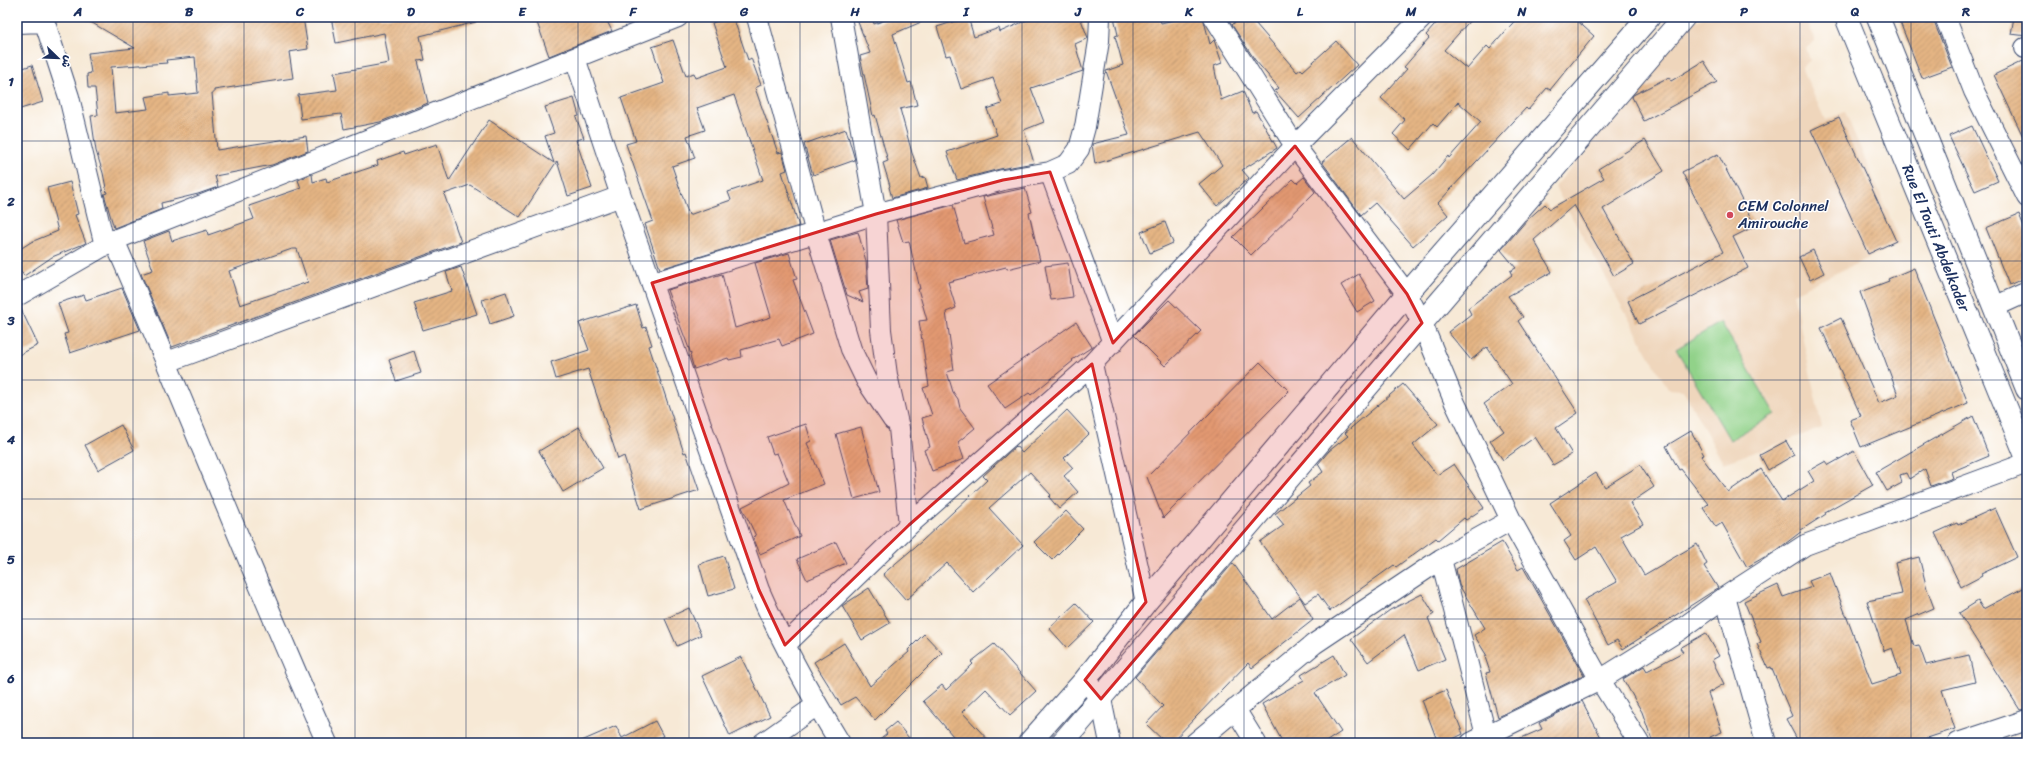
<svg xmlns="http://www.w3.org/2000/svg" width="2044" height="760" font-family="Sriracha,'Playpen Sans Arabic',sans-serif">
  <style>
    .built { fill: #efd6bc }
    .green { fill: #91d289; stroke: #568074 }
    .building { fill: url(#building-hatch); fill-rule: evenodd }
    .lines { fill: none; stroke-linecap: round; stroke-linejoin: round }
    .minor-casing { stroke: #3c4b70; stroke-width: 22 }
    .tertiary-casing { stroke: #3c4b70; stroke-width: 24 }
    .secondary-casing { stroke: #3c4b70; stroke-width: 24 }
    .minor { stroke: #fff; stroke-width: 20 }
    .tertiary { stroke: #fff; stroke-width: 22 }
    .secondary { stroke: #fff; stroke-width: 22 }
    .marked { fill: #d62828; fill-opacity: 0.2; stroke: #d62828; stroke-width: 3; stroke-linejoin: round }
    .grid { fill: none; stroke: #1b2f5e; stroke-width: 1; stroke-opacity: 0.55 }
    .poi-dot { fill: #d1495b; stroke: #fff; stroke-width: 1.5 }
    .labels { text-anchor: middle; stroke-width: 3; stroke-linejoin: round; paint-order: stroke }
    .poi-label { font-size: 15px; fill: #1b2f5e; stroke: #fff; text-anchor: start }
    .street-label { font-size: 15px; fill: #1b2f5e; stroke: #fff }
    .neatline { fill: none; stroke: #1b2f5e; stroke-width: 1.5 }
    .grid-label { font-size: 13px; text-anchor: middle; font-weight: bold; fill: #1b2f5e }
  </style>
  <defs>
    <pattern id="building-hatch" width="6" height="6" patternUnits="userSpaceOnUse"><rect width="6" height="6" fill="#e5b584"/><path d="M-1 1l2-2M0 6l6-6M5 7l2-2" fill="none" stroke="#b9946f"/></pattern>
  </defs>
  <rect width="100%" height="100%" fill="#fff"/>
  <filter id="ink" filterUnits="userSpaceOnUse"><feTurbulence type="fractalNoise" baseFrequency=".025" numOctaves="2"/><feDisplacementMap in="SourceGraphic" scale="8" xChannelSelector="R" yChannelSelector="G"/><feConvolveMatrix kernelMatrix="1 2 1 2 8 2 1 2 1" color-interpolation-filters="sRGB"/></filter>
  <filter id="wash" filterUnits="userSpaceOnUse"><feTurbulence type="fractalNoise" baseFrequency=".012" numOctaves="4" result="noise"/><feDisplacementMap in="SourceGraphic" scale="16" xChannelSelector="R" yChannelSelector="G"/><feGaussianBlur stdDeviation="0.9" result="paint"/><feColorMatrix in="noise" values="0 0 0 0 0 0 0 0 0 0 0 0 0 0 0 0 0 1.4 0 .05"/><feComposite in="paint" operator="in"/></filter>
  <g filter="url(#wash)">
    <rect width="100%" height="100%" fill="#f7e9d6"/>
    <!-- built -->
    <path class="built" d="M1707 17H1806L1815 41 1806 48 1810 60 1802 68 1825 120 1845 112 1901 243 1793 293 1822 428 1723 463 1683 390 1668 389 1555 187 1687 24Z"/>
    <!-- green -->
    <path class="green" d="M1721 322 1775 414 1730 440 1676 349Z"/>
    <g id="blocks">
      <!-- building -->
      <path class="building" d="M82 17H303L308 49 289 52 293 78 214 90V93H212L217 150 306 136 308 151 272 165 215 176 218 187 198 194 161 203 162 209 114 228 104 194 107 193 103 173 96 151 91 116 98 115 95 88H88L87 74 91 73 88 53 135 48ZM195 57 198 93 169 96V93L145 97 148 109 115 113 111 67 167 63 166 60Z
        M331 17H476V22L420 36 425 60 418 61 428 103 380 122 344 129 341 114 301 119 298 95 337 90 334 73 389 63 384 33 336 43Z
        M535 17H605L612 31 549 56Z
        M729 17H733L748 60 751 58 761 85 755 88 778 153 782 152 787 170 782 172 799 226 660 269 645 224 653 221 626 144 636 141 621 98 664 83 652 47 673 40 686 76 694 73 696 78 727 67 712 23ZM734 95 763 180 728 192 731 200 689 215 672 166 695 158 687 136 705 130 697 108Z
        M856 17H872L874 24 894 17H933L893 34 908 83 911 82 917 105 900 109 912 153 921 178 925 177 928 188 892 198 889 187 890 186 883 163 888 161 875 115 873 116 860 56 870 53Z
        M968 17 974 37 999 28 1000 32 1034 17H1080L1088 38 1075 44 1083 71 1031 88 1044 122 1024 130 1034 163 1000 169 957 180 947 152 997 135 987 109 1002 104 993 78 961 89 950 55 946 56 937 27Z
        M1114 17H1159L1161 23 1187 17H1203L1210 44 1214 40 1222 63 1214 66 1221 100 1243 91 1252 113 1256 111 1277 148 1242 170 1249 178 1217 206 1199 184 1222 165 1200 132 1095 164 1092 144 1129 135 1106 71 1123 65 1115 36 1118 35Z
        M1241 17H1250L1297 72 1301 69 1303 71 1336 41 1357 65 1299 118 1275 91 1279 88 1255 60 1232 25Z
        M1442 17H1473L1444 50 1467 69 1487 46 1490 49 1518 17H1573L1594 36 1550 90 1547 88 1528 110 1526 108 1438 203 1448 215 1413 246 1375 203 1361 215 1322 162 1352 137 1404 199 1432 175 1448 156 1449 158 1481 122 1458 102 1437 127 1433 123 1410 150 1393 134 1405 120 1381 98 1407 69 1404 67 1429 38 1426 35Z
        M1898 17H1932L1952 67 1922 78Z
        M2014 17H2027V36L2011 34Z
        M1704 61 1717 82 1644 121 1632 97 1633 95 1669 77 1671 81Z
        M2023 61 2027 69V145L1994 75Z
        M32 65 43 102 17 110V70Z
        M574 98 579 116 576 117 584 138 576 140 592 188 568 196 557 161 520 217 470 185 444 194 461 242 172 347 141 274 153 270 143 241 169 231 172 241 207 230 208 235 254 219 249 206 301 188 298 180 312 174 313 182 326 178 327 182 378 165 377 161 403 152 404 155 437 144 449 181 489 120 554 163 545 136 554 133 545 107ZM292 249H297L308 282 240 305 229 271Z
        M1839 117 1896 241 1868 254 1811 130Z
        M1972 126 1998 181 1975 191 1949 136Z
        M846 129 855 160 813 175 804 144Z
        M1645 140 1664 171 1603 209 1634 264 1614 276 1574 205 1534 240 1552 272 1508 296 1523 317 1518 321 1578 413 1556 428 1572 454 1553 465 1535 437 1503 460 1490 441 1504 431 1484 404 1512 384 1487 347 1471 360 1448 332 1471 314 1468 308 1512 275 1510 271 1516 268 1501 250 1527 220 1545 204 1550 209 1604 178 1598 169Z
        M1718 154 1755 226 1733 237 1748 268 1639 324 1628 301 1723 252 1682 172Z
        M1304 177 1315 192 1251 255 1233 237 1293 179 1297 183Z
        M70 182 78 214 75 215 86 243 52 257 24 276 17 265V251L31 242 58 231 47 188Z
        M1025 188 1032 212 1029 213 1040 261 1007 269 1006 267 948 282 956 308 946 312 954 370 947 372 953 392 958 399 960 408 975 428 958 442 964 459 932 471 924 450 930 447 922 418 932 415 923 388 929 386 919 321 927 320 918 289H920L909 241 903 242 896 220 953 205 964 243 994 235 983 197Z
        M2019 214 2027 234V277L2009 285 1986 228Z
        M1165 222 1173 243 1150 253 1141 232Z
        M858 232 866 261 868 289 859 292 863 302 847 295 830 240Z
        M1813 250 1824 273 1810 280 1799 257Z
        M789 253 797 279 793 280 813 334 782 346 779 339 741 350 742 357 729 360 728 358 694 369 690 355 691 354 667 290 722 274 735 328 771 317 755 263Z
        M1068 263 1073 297 1051 300 1045 266Z
        M461 267 477 314 423 330 414 303 452 291 446 272Z
        M1914 268 1968 403 1861 447 1850 420 1861 416 1821 328 1841 318 1879 403 1898 395 1860 292 1889 281 1888 279Z
        M1359 274 1375 301 1357 312 1341 285Z
        M122 288 140 330 70 353 64 334 68 333 58 303 84 295 86 300Z
        M506 292 514 316 490 324 482 300Z
        M1169 300 1201 331 1165 366 1134 335Z
        M636 305 643 328 646 327 652 345 649 346 684 453 686 452 699 490 641 509 624 456 618 459 588 369 556 379 551 362 589 350 579 323Z
        M17 307H20L38 345 17 356Z
        M1076 322 1092 347 1072 360 1073 361 1031 395 1029 393 1005 409 987 384Z
        M414 351 421 373 396 381 389 360Z
        M1260 362 1289 391 1163 518 1147 477Z
        M1403 384 1438 424 1413 445 1437 475 1454 464 1484 508 1466 520 1464 518 1438 540 1436 538 1396 567 1394 565 1330 611 1318 594 1305 603 1260 542 1284 525 1275 514 1310 486 1308 483 1323 472 1318 464 1329 451 1348 436 1345 433Z
        M1067 410 1089 434 1064 458 1073 468 1064 476 1078 492 1059 509 1049 497 1051 495 1030 472 989 508 1023 545 973 592 947 563 906 600 883 574 922 541 987 480 983 476 1016 446 1022 453Z
        M1973 416 1989 456 1951 472 1953 478 1931 486 1925 469 1909 479 1906 473 1900 475 1902 483 1887 491 1876 472Z
        M806 424 811 441 807 443 824 484 784 500 800 536 760 554 753 537 756 536 742 507 789 483 777 453 773 454 767 437Z
        M121 425 134 450 98 470 85 445Z
        M579 427 603 468 563 492 539 451Z
        M861 427 879 492 854 499 836 434Z
        M1691 431 1704 455 1701 456 1728 492 1761 469 1782 501 1814 481 1808 471 1826 461 1829 465 1854 451 1873 485 1825 512 1826 514 1801 530 1802 531 1777 550 1747 567 1722 523 1716 527 1703 508 1708 504 1681 469 1679 470 1666 446Z
        M1786 441 1794 455 1768 470 1760 455Z
        M1640 465 1654 487 1630 503 1643 524 1621 536 1644 575 1697 544 1707 564 1704 566 1718 588 1623 649 1617 640 1608 645 1584 600 1617 582 1596 547 1576 560 1564 541 1571 536 1550 503 1596 473 1605 487Z
        M1995 508 2017 557 1981 574 1982 576 1961 587 1935 533 1957 523 1958 525Z
        M1066 511 1083 529 1052 560 1034 542Z
        M836 542 846 563 807 580 797 559Z
        M1502 542 1518 570 1523 567 1584 675 1498 717 1486 673 1490 672 1485 657 1487 656 1474 635 1485 628 1459 585 1456 569Z
        M724 556 734 589 708 596 699 564Z
        M1919 557 1927 589 1934 608 1906 620 1914 646 1919 645 1926 665 1969 655 1975 682 1942 690 1955 729 1912 743H1799L1786 719 1792 716 1771 667 1768 668 1757 644 1761 642 1744 601 1778 585 1783 597 1812 587 1809 581 1830 573 1872 684 1901 675 1892 648 1884 651 1867 601 1902 594 1895 563Z
        M1233 563 1272 619 1300 597 1313 620 1252 668 1248 663 1171 743H1166L1146 724 1163 706 1135 677Z
        M2027 586V709L2020 710 1959 613 1978 601 1983 609Z
        M869 588 890 623 862 640 842 606Z
        M1422 594 1434 614 1428 618 1445 659 1419 670 1404 635 1368 662 1351 639 1390 610Z
        M1076 603 1094 622 1067 648 1049 628Z
        M689 608 701 635 677 646 665 619Z
        M1706 633 1719 656 1712 660 1724 684 1708 693 1722 732 1710 737 1712 743H1653L1642 712 1623 679 1644 666 1647 671 1683 652 1680 648Z
        M924 634 942 653 875 720 855 697 841 705 814 662 844 643 870 686 909 652 908 650Z
        M994 644 1036 691 1010 715 986 689 962 712 991 743H959L923 701 942 685 946 690 973 664 971 662Z
        M1334 655 1345 675 1315 693 1341 732 1324 743H1283L1262 704 1304 680 1301 675Z
        M741 657 770 716 730 736 702 676Z
        M1446 690 1463 734 1445 743H1438L1422 700Z
        M1582 701 1604 743H1510L1542 729 1539 723Z
        M655 721 663 736 649 743H577L616 726 622 738Z
        M896 722 913 743H876L887 734 885 731Z"/>
    </g>
  </g>
  <g filter="url(#ink)">
    <use href="#blocks" fill-opacity="0" stroke="#3c4b70" stroke-width="1"/>
    <g class="lines">
      <!-- minor casing -->
      <g class="minor-casing">
        <path id="minor" d="M43 17 69 97 105 246
          M757 17 816 233 851 349 866 380 893 420
          M841 17 876 214 881 330 887 375 899 428 909 525
          M1214 17 1295 146 1407 294 1422 323 1455 403 1511 520 1600 680 1639 743
          M1945 17 1974 91 2027 197
          M17 23 44 22
          M2025 48H2027
          M575 58 621 196 759 590C782 643 810 694 840 743
          M1050 172 1113 343
          M114 240C187 407 253 577 327 743
          M652 283 876 214 1003 180 1050 172 1068 164 1079 149 1085 127 1099 41 1100 17
          M17 296 114 240 678 17
          M1994 307 2027 292
          M167 362 621 196
          M1092 364 1146 602
          M1441 559 1488 743
          M1725 597 1766 743
          M785 645 909 525 1092 364 1295 146 1423 17
          M1085 680 1101 699 1110 743
          M1235 709 1256 743
          M763 743 817 705
          M1195 743 1314 644 1441 559 1511 520
          M1471 743 1600 680 1680 630 1725 597 1805 545 2027 463
          M1958 743 2027 720"/>
      </g>
      <!-- tertiary casing -->
      <g class="tertiary-casing">
        <path id="tertiary" d="M1846 17 2027 458
          M1878 17 2027 389"/>
      </g>
      <!-- secondary casing -->
      <g class="secondary-casing">
        <path id="secondary" d="M1029 743 1085 680 1146 602 1407 294 1649 17
          M1062 743 1684 17"/>
      </g>
      <!-- minor -->
      <use href="#minor" class="minor"/>
      <!-- tertiary -->
      <use href="#tertiary" class="tertiary"/>
      <!-- secondary -->
      <use href="#secondary" class="secondary"/>
    </g>
  </g>
  <!-- marked area -->
  <path class="marked" d="M1295 146 1407 294 1422 323 1101 699 1085 680 1146 602 1092 364 909 525 785 645 759 590 652 283 876 214 1003 180 1050 172 1113 343Z"/>
  <!-- grid -->
  <path class="grid" d="M133 17V743M244 17V743M355 17V743M466 17V743M578 17V743M689 17V743M800 17V743M911 17V743M1022 17V743M1133 17V743M1244 17V743M1355 17V743M1466 17V743M1578 17V743M1689 17V743M1800 17V743M1911 17V743M17 141H2027M17 261H2027M17 380H2027M17 499H2027M17 619H2027"/>
  <!-- markers -->
  <circle class="poi-dot" cx="1730" cy="215" r="4"/>
  <g class="labels">
    <!-- poi labels -->
    <g class="poi-label">
      <text x="1738" y="211">CEM Colonnel<tspan x="1738" dy="17">Amirouche</tspan></text>
    </g>
    <!-- street labels -->
    <g class="street-label">
      <text transform="translate(1936 238) rotate(68)" y="5">Rue El Touti Abdelkader</text>
    </g>
  </g>
  <!-- margin -->
  <rect width="2044" height="760" fill="none" stroke="#fff" stroke-width="44"/>
  <!-- north arrow -->
  <g transform="translate(58 58) rotate(113)" stroke="#ffffff" stroke-width="3" paint-order="stroke">
  <path d="M0-3L7 15L0 10L-7 15Z" fill="#1b2f5e"/>
  <text y="-6" font-size="11" font-weight="bold" text-anchor="middle" fill="#1b2f5e">ش</text>
  </g>
  <rect x="22" y="22" width="2000" height="716" class="neatline"/>
  <g class="grid-label">
    <text x="78" y="16">A</text>
    <text x="189" y="16">B</text>
    <text x="300" y="16">C</text>
    <text x="411" y="16">D</text>
    <text x="522" y="16">E</text>
    <text x="633" y="16">F</text>
    <text x="744" y="16">G</text>
    <text x="855" y="16">H</text>
    <text x="966" y="16">I</text>
    <text x="1078" y="16">J</text>
    <text x="1189" y="16">K</text>
    <text x="1300" y="16">L</text>
    <text x="1411" y="16">M</text>
    <text x="1522" y="16">N</text>
    <text x="1633" y="16">O</text>
    <text x="1744" y="16">P</text>
    <text x="1855" y="16">Q</text>
    <text x="1966" y="16">R</text>
    <text x="11" y="86">1</text>
    <text x="11" y="206">2</text>
    <text x="11" y="325">3</text>
    <text x="11" y="444">4</text>
    <text x="11" y="564">5</text>
    <text x="11" y="683">6</text>
  </g>
</svg>
